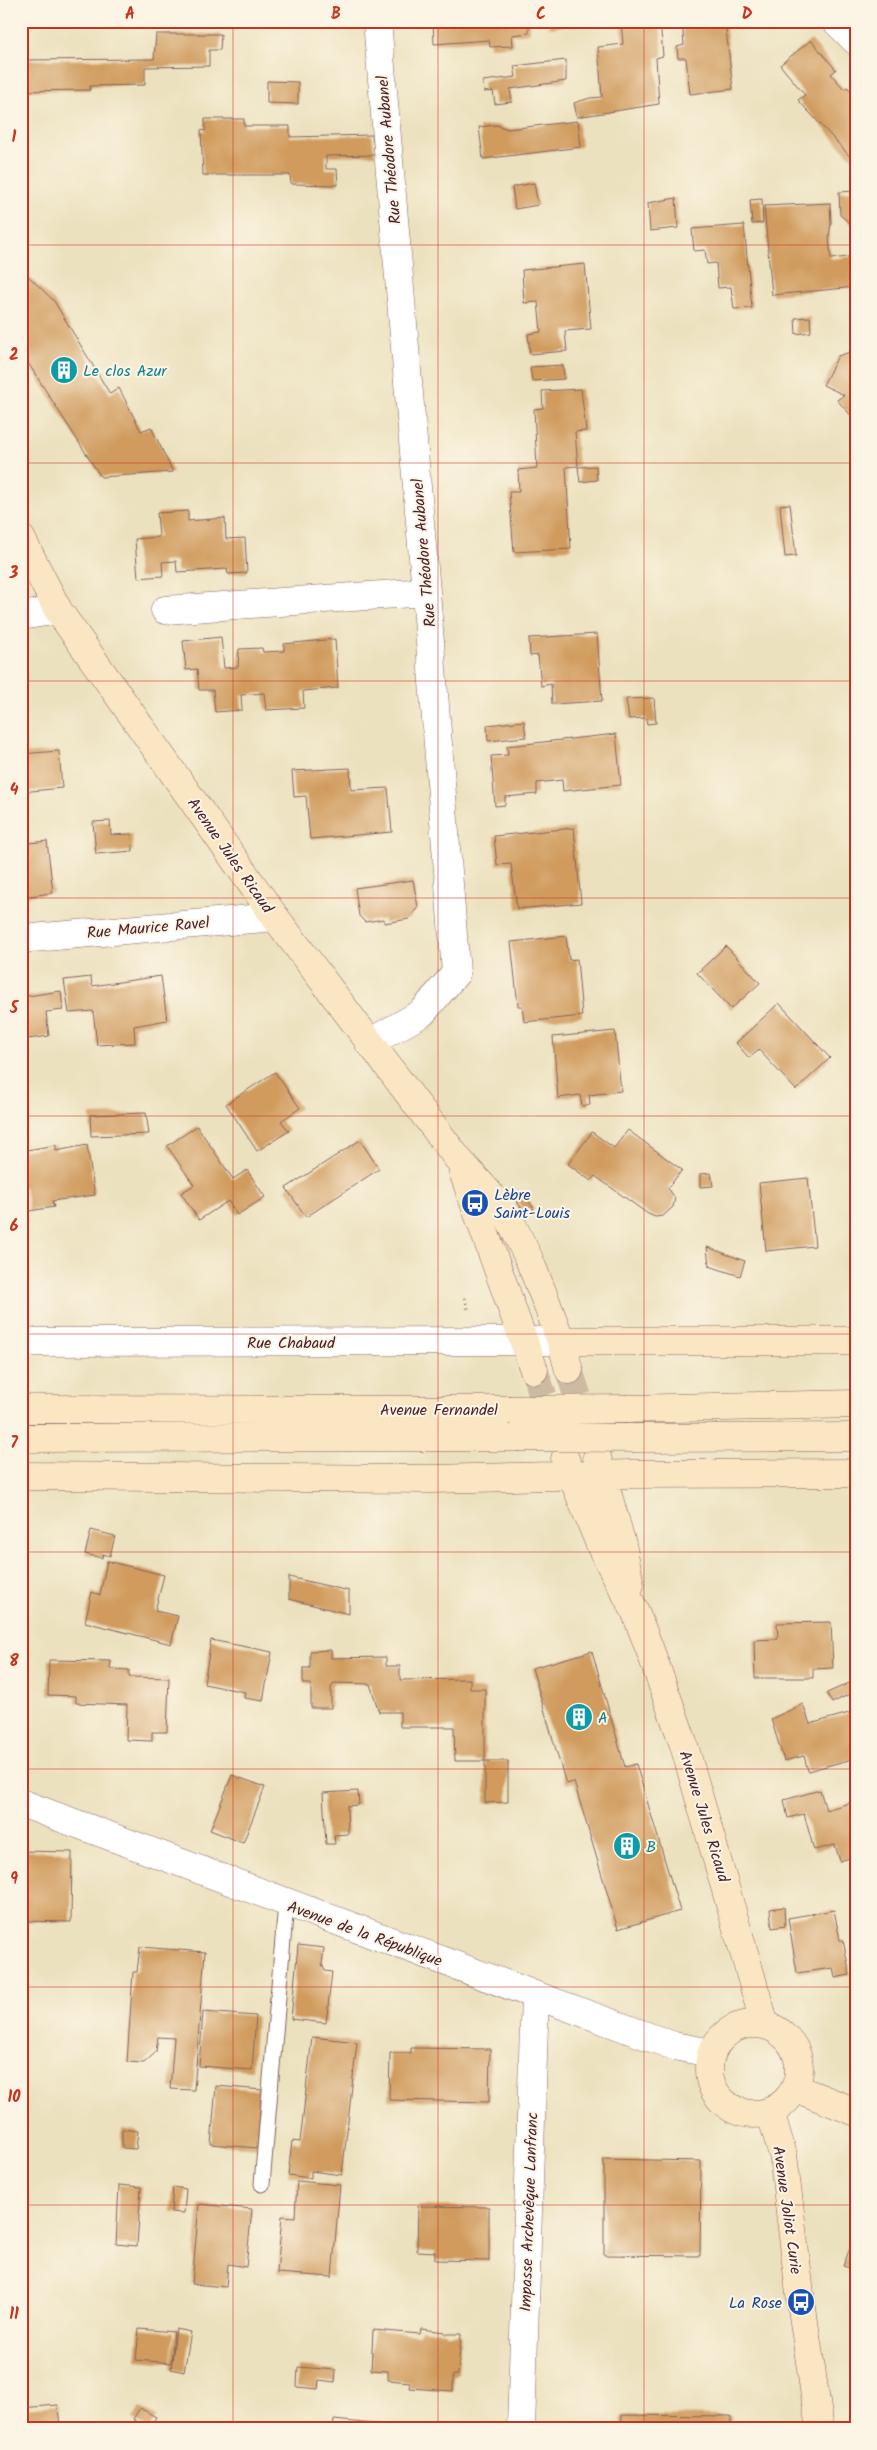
<svg xmlns="http://www.w3.org/2000/svg" width="877" height="2450" font-family="Kalam,sans-serif">
  <style>
    .building { fill: #d09b5d }
    .lines { fill: none; stroke-linecap: round; stroke-linejoin: round }
    .secondary-tunnel { stroke: #ccbaa1; stroke-width: 28; stroke-dasharray: 28 14; stroke-linecap: butt }
    .lane-casing { stroke: #83635e; stroke-width: 17 }
    .street-casing { stroke: #83635e; stroke-width: 29 }
    .secondary-casing { stroke: #83635e; stroke-width: 29 }
    .path { stroke: #83635e; stroke-width: 3; stroke-dasharray: 1 4; stroke-linecap: butt }
    .lane { stroke: #fff; stroke-width: 15 }
    .street { stroke: #fff; stroke-width: 28 }
    .secondary { stroke: #fbe6c4; stroke-width: 28 }
    .secondary-bridge-casing { stroke: #83635e; stroke-width: 29; stroke-linecap: butt }
    .secondary-bridge { stroke: #fbe6c4; stroke-width: 28 }
    .grid { fill: none; stroke: #c8321e; stroke-width: 1; stroke-opacity: 0.55 }
    .labels { text-anchor: middle; stroke-width: 4; stroke-linejoin: round; paint-order: stroke }
    .street-label { font-size: 16px; fill: #4a1f2b; stroke: #fcf5e5 }
    .culture-label { font-size: 16px; fill: #0d838f; stroke: #fcf5e5; text-anchor: start }
    .transit-label { font-size: 16px; fill: #164399; stroke: #fcf5e5; text-anchor: start }
    .neatline { fill: none; stroke: #c8321e; stroke-width: 2 }
    .grid-label { font-size: 16px; text-anchor: middle; font-weight: bold; fill: #c8321e }
  </style>
  <rect width="100%" height="100%" fill="#fcf5e5"/>
  <filter id="ink" filterUnits="userSpaceOnUse"><feTurbulence type="fractalNoise" baseFrequency=".02" numOctaves="2"/><feDisplacementMap in="SourceGraphic" scale="10" xChannelSelector="R" yChannelSelector="G"/><feConvolveMatrix kernelMatrix="1 2 1 2 8 2 1 2 1" color-interpolation-filters="sRGB"/></filter>
  <filter id="wash" filterUnits="userSpaceOnUse"><feTurbulence type="fractalNoise" baseFrequency=".0096" numOctaves="4" result="noise"/><feDisplacementMap in="SourceGraphic" scale="20" xChannelSelector="R" yChannelSelector="G"/><feGaussianBlur stdDeviation="1.12" result="paint"/><feColorMatrix in="noise" values="0 0 0 0 0 0 0 0 0 0 0 0 0 0 0 0 0 1.4 0 .05"/><feComposite in="paint" operator="in"/></filter>
  <g filter="url(#wash)">
    <rect width="100%" height="100%" fill="#ece1be"/>
    <g id="blocks">
      <!-- building -->
      <path class="building" d="M433 21H529V33L512 35 513 46 490 47 489 40 434 44Z
        M549 21H571V25L549 28Z
        M621 21H660L663 56 656 58 659 104 577 117 574 103 590 98 602 97 598 47 623 44Z
        M682 21H725L733 89 690 94 686 58H678L677 47 684 45Z
        M156 34H221L220 50H209V66L145 67V85L90 86V90L21 91V60L154 59Z
        M811 40 836 70 831 74 844 89 847 87 856 96V163L798 100 805 95 780 65Z
        M566 60V81L510 89 512 102 495 104 493 91 484 92 483 81 516 77 514 66Z
        M267 81 298 82V104L267 103Z
        M205 119H244V126H290V137L372 135 375 155 326 156V169H337L338 185 291 184 290 175H203L201 130 205 131Z
        M578 121 581 147 483 159 479 127 496 125 508 129Z
        M534 183 538 205 515 209 512 187Z
        M856 191V228L840 215 839 192Z
        M676 198 678 228 650 231 648 203Z
        M762 199 763 223 752 224 750 200Z
        M830 203 831 223 829 237 831 259 856 256V287L772 295 764 206Z
        M744 225 752 308 734 309 731 287 718 288 716 263 707 264 705 250 694 251 692 229Z
        M585 264 591 329 565 331 567 351 530 354 528 334 541 332 538 302 524 303 522 270Z
        M21 269 54 301 110 394 119 388 141 431 151 427 173 472 101 477 21 352Z
        M810 317 811 332 796 334 795 318Z
        M856 350V421L837 400 844 395 823 385 838 356Z
        M563 365 564 379 532 381 530 367Z
        M581 389 586 431 575 432 578 466 566 467 571 549 514 552 509 492H519L518 470 537 468 534 409 543 408 542 391Z
        M596 466 597 480 580 482 578 467Z
        M790 504 796 556 785 557 780 505Z
        M188 511V521L225 518 226 539 245 538 247 573 228 574 227 569 177 572 176 561 162 562 163 576 138 578 135 539 159 537 157 513Z
        M597 634 602 701 552 704 551 684 541 686 538 655 530 656 529 638Z
        M221 637 224 668 238 667 239 649 262 648 263 652 284 651V644L335 639 338 688 303 691 304 708 266 710 264 693 241 695 242 710 215 712 213 690H199L197 669 186 670 183 641Z
        M654 698 656 723 647 724 646 718 629 719 626 699Z
        M524 721 526 737 488 741 487 725Z
        M616 734 621 785 563 791 562 780 537 783V794L505 797V805L495 806 491 756 508 755 507 746Z
        M59 751 62 788 21 792V754Z
        M350 768 351 790 388 788 392 832 310 839 306 796 294 797 292 771Z
        M110 821 111 835 132 834 133 851 96 854 93 822Z
        M574 828 581 903 517 909 511 864 497 865 494 836Z
        M47 841 53 893 21 897V844Z
        M413 880 418 907 409 919 384 923V919L365 922 359 916 355 888Z
        M566 936 569 960 577 959 582 1016 524 1022 522 1006H518L511 942Z
        M726 946 760 983 731 1009 697 973Z
        M161 976 167 1020 134 1026 135 1043 97 1045 93 1011 69 1013 64 980 91 977 92 986Z
        M61 991 63 1010 46 1012 49 1036 21 1040V997Z
        M779 1003 830 1058 796 1090 759 1050 749 1058 736 1043Z
        M615 1031 621 1091 589 1095 590 1105 582 1106 580 1095 558 1098 553 1037Z
        M275 1072 300 1108 281 1121 289 1131 257 1151 226 1104Z
        M146 1113 149 1134 91 1136 90 1115Z
        M197 1126 233 1179 247 1170 265 1197 237 1215 228 1201 199 1220 181 1193 194 1185 167 1146Z
        M628 1130 682 1170 668 1188 675 1198 673 1207 663 1216 655 1217 648 1214 595 1176 591 1181 568 1164 592 1132 614 1148Z
        M360 1140 379 1169 306 1217 286 1188Z
        M56 1145V1151L87 1145 95 1195 52 1201 54 1207 29 1211 25 1187 21 1188V1151Z
        M711 1173 713 1186 700 1187V1174Z
        M808 1178 815 1246 766 1251 759 1183Z
        M525 1194 534 1209 526 1214 516 1200Z
        M707 1247 745 1261 740 1276 709 1266Z
        M91 1530 115 1536 110 1556 103 1554 102 1558 85 1554Z
        M107 1561 164 1575 155 1611 178 1616 171 1644 85 1622 92 1592 100 1595Z
        M289 1577 349 1591V1614L289 1599Z
        M831 1622 833 1668 813 1669V1678H755L754 1640 778 1639 777 1623Z
        M211 1640 272 1652 263 1701 244 1698 245 1692 204 1684Z
        M331 1650V1658L386 1657V1666H400V1680L470 1679V1689H485V1761H455L454 1727H400V1712H379L370 1684 334 1683 331 1688V1708H311V1684H303V1668H310V1651Z
        M592 1651 625 1767 636 1764 680 1911 618 1929 574 1782 566 1784 532 1668Z
        M49 1660 111 1661 110 1669 129 1670V1677L169 1678 167 1732H152V1741L126 1740 127 1705 76 1703V1696L48 1695Z
        M856 1680V1691L832 1703 827 1693Z
        M803 1704 810 1724 856 1711V1758L808 1771 804 1756 784 1761 771 1719Z
        M485 1761H508V1802L485 1803Z
        M232 1775 265 1787 243 1843 210 1830Z
        M820 1790 826 1810 856 1801V1856L840 1861 835 1845 814 1850 804 1814 788 1818 784 1800Z
        M358 1791 359 1805 347 1806 348 1834 334 1835 335 1844H326L323 1793Z
        M21 1851 72 1852 71 1922 21 1921Z
        M784 1907 785 1926 772 1928 770 1909Z
        M834 1910 840 1940H843L850 1975 835 1978 833 1968 797 1973 788 1918Z
        M298 1945 324 1948 322 1964 325 1971 332 1972 326 2023 291 2019Z
        M140 1947 205 1952 194 2090 170 2089 174 2038 158 2037 156 2052 144 2063 127 2062 133 1972H137Z
        M203 2012 256 2016 252 2070 199 2066Z
        M312 2037 357 2042 342 2175 311 2171V2178L288 2175 292 2141 300 2142Z
        M411 2048 490 2049 489 2102 389 2100 390 2053H411Z
        M216 2086 262 2090 257 2148 211 2144Z
        M122 2129 138 2131 136 2149 122 2148Z
        M604 2159 701 2161 700 2256 604 2255Z
        M297 2181 340 2185 332 2277 277 2273 282 2216 295 2217Z
        M119 2185 141 2187 137 2246 116 2244Z
        M173 2187 186 2189 184 2213 171 2212Z
        M199 2204 252 2209 246 2267 228 2264 226 2287 192 2284Z
        M418 2206 489 2207V2261L435 2260V2252L417 2251Z
        M856 2233V2270L843 2266Z
        M139 2329 174 2332 171 2363 136 2360Z
        M176 2329 191 2332 184 2372 171 2369Z
        M421 2329 445 2332V2334H461L458 2375H453V2391L409 2388 410 2382 388 2380V2371L371 2370 373 2330 420 2334Z
        M298 2367 336 2370 335 2382 319 2380 318 2389 297 2387Z
        M58 2405 60 2429H21V2408Z
        M140 2408 156 2417 149 2429 133 2419Z
        M622 2415 731 2416V2429H621Z
        M334 2420 405 2427V2429H333Z"/>
    </g>
  </g>
  <g filter="url(#ink)">
    <use href="#blocks" fill-opacity="0" stroke="#83635e" stroke-width="1"/>
    <g class="lines">
      <!-- secondary-tunnel -->
      <path class="secondary-tunnel" d="M534 1370 555 1430
        M569 1370 589 1432"/>
      <!-- lane casing -->
      <g class="lane-casing">
        <path id="lane" d="M262 2184 286 1904"/>
      </g>
      <!-- street casing -->
      <g class="street-casing">
        <path id="street" d="M836 21 856 41
          M165 610 426 592
          M21 616 58 610
          M21 939 275 917
          M369 1043 422 1013 456 973 426 592 377 21
          M21 1342 561 1341
          M21 1803 535 1995 674 2046 711 2053
          M521 2429 535 1995"/>
      </g>
      <!-- secondary casing -->
      <g class="secondary-casing">
        <path id="secondary" d="M21 538 58 610 275 917 458 1159 506 1212 529 1259 545 1299 561 1341 569 1370
          M463 1172 534 1370
          M561 1341H856
          M21 1409 508 1410
          M627 1409 856 1404
          M21 1438 517 1437
          M635 1438 856 1437
          M597 1457 622 1544 630 1585
          M565 1459 601 1547 635 1611 650 1650 683 1742 765 2025
          M21 1476 431 1479 632 1474 856 1473
          M709 2069a45 45 0 1 1 90 0a45 45 0 1 1-90 0Z
          M795 2088 856 2112
          M770 2111 783 2155 801 2302 820 2429"/>
      </g>
      <!-- path -->
      <path class="path" d="M465 1298 468 1309"/>
      <!-- lane -->
      <use href="#lane" class="lane"/>
      <!-- street -->
      <use href="#street" class="street"/>
      <!-- secondary -->
      <use href="#secondary" class="secondary"/>
      <!-- secondary-bridge casing -->
      <g class="secondary-bridge-casing">
        <path id="secondary-bridge" d="M508 1410 627 1409
          M517 1437 635 1438"/>
      </g>
      <!-- secondary-bridge -->
      <use href="#secondary-bridge" class="secondary-bridge"/>
    </g>
  </g>
  <!-- grid -->
  <path class="grid" d="M233 21V2429M438 21V2429M644 21V2429M21 245H856M21 463H856M21 681H856M21 898H856M21 1116H856M21 1334H856M21 1552H856M21 1769H856M21 1987H856M21 2205H856"/>
  <!-- icons -->
  <defs>
    <g id="building-disc" transform="scale(1.4375)"><circle r="9.5" fill="#0f9aa8" stroke="#fcf5e5"/><path d="M-4-6H4V6H1V3H-1V6H-4ZM-2.5-4.3h1.7v1.8h-1.7ZM.8-4.3h1.7v1.8H.8ZM-2.5-1h1.7V.8h-1.7ZM.8-1h1.7V.8H.8Z" fill="#fff"/></g>
    <g id="bus-disc" transform="scale(1.4375)"><circle r="9.5" fill="#1a4fb4" stroke="#fcf5e5"/><path d="M-5-6H5V4H4V6H2V4H-2V6H-4V4H-5ZM-3.5-4V0h7V-4ZM-3.5 1.2v1.5H-2V1.2ZM2 1.2v1.5H3.5V1.2Z" fill="#fff"/></g>
  </defs>
  <g fill-rule="evenodd">
    <use href="#building-disc" x="64" y="370"/>
    <use href="#bus-disc" x="475" y="1203"/>
    <use href="#building-disc" x="579" y="1717"/>
    <use href="#building-disc" x="627" y="1846"/>
    <use href="#bus-disc" x="801" y="2302"/>
  </g>
  <g class="labels">
    <!-- street labels -->
    <g class="street-label">
      <text transform="translate(388 150) rotate(-95)" y="6">Rue Théodore Aubanel</text>
      <text transform="translate(423 553) rotate(-95)" y="6">Rue Théodore Aubanel</text>
      <text transform="translate(231 855) rotate(55)" y="6">Avenue Jules Ricaud</text>
      <text transform="translate(148 927) rotate(-5)" y="6">Rue Maurice Ravel</text>
      <text x="291" y="1348">Rue Chabaud</text>
      <text x="439" y="1415">Avenue Fernandel</text>
      <text transform="translate(705 1816) rotate(73)" y="6">Avenue Jules Ricaud</text>
      <text transform="translate(365 1933) rotate(20)" y="6">Avenue de la République</text>
      <text transform="translate(788 2210) rotate(82)" y="6">Avenue Joliot Curie</text>
      <text transform="translate(528 2212) rotate(-88)" y="6">Impasse Archevêque Lanfranc</text>
    </g>
    <!-- culture labels -->
    <g class="culture-label">
      <text x="83" y="376">Le clos Azur</text>
      <text x="598" y="1723">A</text>
      <text x="646" y="1852">B</text>
    </g>
    <!-- transit labels -->
    <g class="transit-label">
      <text x="494" y="1200">Lèbre<tspan x="494" dy="18">Saint-Louis</tspan></text>
      <text x="782" y="2308" text-anchor="end">La Rose</text>
    </g>
  </g>
  <!-- margin -->
  <rect width="877" height="2450" fill="none" stroke="#fcf5e5" stroke-width="55"/>
  <rect x="28" y="28" width="822" height="2394" class="neatline"/>
  <g class="grid-label">
    <text x="130" y="19">A</text>
    <text x="336" y="19">B</text>
    <text x="541" y="19">C</text>
    <text x="747" y="19">D</text>
    <text x="14" y="142">1</text>
    <text x="14" y="360">2</text>
    <text x="14" y="578">3</text>
    <text x="14" y="795">4</text>
    <text x="14" y="1013">5</text>
    <text x="14" y="1231">6</text>
    <text x="14" y="1448">7</text>
    <text x="14" y="1666">8</text>
    <text x="14" y="1884">9</text>
    <text x="14" y="2102">10</text>
    <text x="14" y="2319">11</text>
  </g>
</svg>
